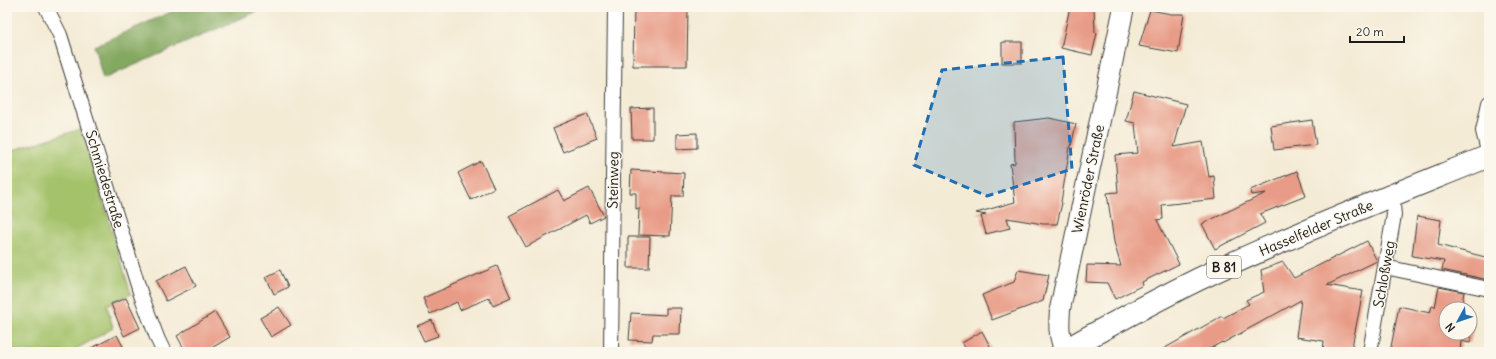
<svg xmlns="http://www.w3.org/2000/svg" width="1496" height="359" font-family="Delius,sans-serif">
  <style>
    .green { fill: #a4c26a; stroke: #606f43 }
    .forest { fill: #83a85e; stroke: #50623d }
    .building { fill: #e89c87 }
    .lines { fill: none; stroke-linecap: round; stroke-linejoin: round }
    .street-casing { stroke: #3c3b38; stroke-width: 16 }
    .secondary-casing { stroke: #3c3b38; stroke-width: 22 }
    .primary-casing { stroke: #3c3b38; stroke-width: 24 }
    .street { stroke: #fff; stroke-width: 14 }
    .secondary { stroke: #fff; stroke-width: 20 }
    .primary { stroke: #fff; stroke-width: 22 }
    .marked { fill: #1f6fb2; fill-opacity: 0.2; stroke: #1f6fb2; stroke-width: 3; stroke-dasharray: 8 5; stroke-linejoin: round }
    .labels { text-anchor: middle; stroke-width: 3; stroke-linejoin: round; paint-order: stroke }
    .shield { fill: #fbf7ec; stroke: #5f5e5a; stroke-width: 1 }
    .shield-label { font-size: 13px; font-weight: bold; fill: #1c1c1c }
    .street-label { font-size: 14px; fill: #1c1c1c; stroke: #fbf7ec }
  </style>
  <rect width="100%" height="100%" fill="#fbf7ec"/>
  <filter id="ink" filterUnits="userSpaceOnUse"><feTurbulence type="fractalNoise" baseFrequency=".025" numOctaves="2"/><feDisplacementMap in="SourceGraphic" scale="8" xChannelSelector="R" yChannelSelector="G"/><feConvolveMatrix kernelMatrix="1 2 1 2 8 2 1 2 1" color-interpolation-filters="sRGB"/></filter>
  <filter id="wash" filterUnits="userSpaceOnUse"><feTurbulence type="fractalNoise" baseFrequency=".012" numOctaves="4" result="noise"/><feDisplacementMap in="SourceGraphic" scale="16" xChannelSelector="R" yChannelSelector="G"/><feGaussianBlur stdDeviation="0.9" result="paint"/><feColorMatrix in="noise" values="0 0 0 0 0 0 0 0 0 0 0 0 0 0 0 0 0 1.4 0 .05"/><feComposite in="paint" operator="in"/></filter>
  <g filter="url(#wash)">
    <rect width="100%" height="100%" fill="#f4ebd5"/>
    <!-- green -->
    <path class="green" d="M81 129 131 294 107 305 113 328 71 352H7V152Z"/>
    <!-- forest -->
    <path class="forest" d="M182 7H267L103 79 94 46Z"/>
    <g id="blocks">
      <!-- building -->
      <path class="building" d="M634 7H688L687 66H633Z
        M1070 7H1094L1095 32 1097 33 1092 55 1061 48Z
        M1150 10 1171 14H1184L1178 53 1139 46Z
        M1002 42H1022V63H1002Z
        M1134 91 1186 104 1174 147 1203 142 1209 177 1214 176 1216 199 1162 205 1163 219 1157 220 1179 264 1142 282 1143 285 1115 299 1107 283 1086 282 1087 265 1121 266 1114 242 1107 193 1118 192 1115 155 1138 153 1135 123 1126 121Z
        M653 108V139H632L631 109Z
        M587 114 597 138 563 152 553 128Z
        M1049 118 1076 124 1071 147H1070L1061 202 1062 203 1057 224H1043L1007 218 1010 228 986 234 981 216 986 215 976 213 1015 202 1010 164 1015 163 1014 122Z
        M1312 120 1316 145 1274 150 1271 126Z
        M697 133V148L677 149V134Z
        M481 161 494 188 471 200 458 173Z
        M631 170 684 173 683 196H672L670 236 638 235 639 208 636 209V193H630Z
        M1297 171 1306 196 1260 214 1265 223 1215 249 1202 224 1266 193 1251 195 1250 190Z
        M589 188 604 216 590 223 586 215 526 247 509 216 558 190 564 201Z
        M1417 216 1441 220 1438 245 1489 258V280L1442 270 1444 261 1412 256Z
        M628 237H650L649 268H628Z
        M1367 241 1377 261 1327 285 1363 291 1351 352H1323L1324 341 1296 337 1301 300 1223 343 1222 342 1204 352H1158L1222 316 1223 318 1249 304 1246 300 1264 292 1261 270 1283 262 1294 278Z
        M186 266 196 286 166 301 156 281Z
        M497 266 511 298 493 306 489 298 460 310 457 302 430 314 423 298Z
        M280 270 288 287 274 294 266 277Z
        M1018 270 1049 275 1043 301 992 320 982 295 1014 282Z
        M1439 287 1464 292 1461 309H1446V333H1470V321L1475 322 1470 343 1461 341 1460 352H1390L1399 306 1430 313 1432 306 1435 307Z
        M126 298 140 328 124 336 111 304Z
        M279 307 291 325 271 337 260 318Z
        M666 308H681L680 334H653L652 341 629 340 631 313 666 315Z
        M215 312 230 337 205 352H186L177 336Z
        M432 320 438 336 424 341 417 326Z
        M982 331 993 352H968L962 343Z
        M117 335 126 352H84Z"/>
    </g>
  </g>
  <g filter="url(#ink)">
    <use href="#blocks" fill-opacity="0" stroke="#3c3b38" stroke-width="1"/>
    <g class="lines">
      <!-- street casing -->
      <g class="street-casing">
        <path id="street" d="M46 7 60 35 141 295 158 340 164 352
          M1489 103 1483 131 1489 155
          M1385 267 1489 289
          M611 352 615 7
          M1370 352 1394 215 1393 205 1390 196"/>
      </g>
      <!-- secondary casing -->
      <g class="secondary-casing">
        <path id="secondary" d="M1065 350C1058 336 1059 324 1060 309L1124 7"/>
      </g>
      <!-- primary casing -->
      <g class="primary-casing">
        <path id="primary" d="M1062 352C1117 321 1173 290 1231 264 1316 225 1403 191 1489 156"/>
      </g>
      <!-- street -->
      <use href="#street" class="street"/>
      <!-- secondary -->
      <use href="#secondary" class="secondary"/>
      <!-- primary -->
      <use href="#primary" class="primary"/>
    </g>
  </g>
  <!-- marked area -->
  <path class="marked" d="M1063 57 1072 169 987 196 914 165 942 70Z"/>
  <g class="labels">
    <!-- shield labels -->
    <rect class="shield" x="1207" y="256" width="34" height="22" rx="3"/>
    <g class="shield-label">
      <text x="1224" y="272">B 81</text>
    </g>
    <!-- street labels -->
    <g class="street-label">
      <text transform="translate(105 179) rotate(73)" y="5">Schmiedestraße</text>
      <text transform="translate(1088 179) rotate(-78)" y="5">Wienröder Straße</text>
      <text transform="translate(613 180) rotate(-89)" y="5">Steinweg</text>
      <text transform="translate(1316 228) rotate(-23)" y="5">Hasselfelder Straße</text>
      <text transform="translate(1384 274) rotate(-80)" y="5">Schloßweg</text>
    </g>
  </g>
  <!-- margin -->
  <rect width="1496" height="359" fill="none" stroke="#fbf7ec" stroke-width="24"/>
  <!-- north arrow -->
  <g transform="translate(1458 321) rotate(230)"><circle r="19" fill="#fbf7ec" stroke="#a29f99"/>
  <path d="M0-3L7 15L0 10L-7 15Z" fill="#1f6fb2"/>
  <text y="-6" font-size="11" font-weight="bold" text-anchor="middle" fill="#1c1c1c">N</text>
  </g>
  <!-- scale -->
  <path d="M1350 36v6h54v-6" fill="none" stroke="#1c1c1c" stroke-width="2"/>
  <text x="1356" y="36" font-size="12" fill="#1c1c1c" stroke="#fbf7ec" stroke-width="3" paint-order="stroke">20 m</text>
</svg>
